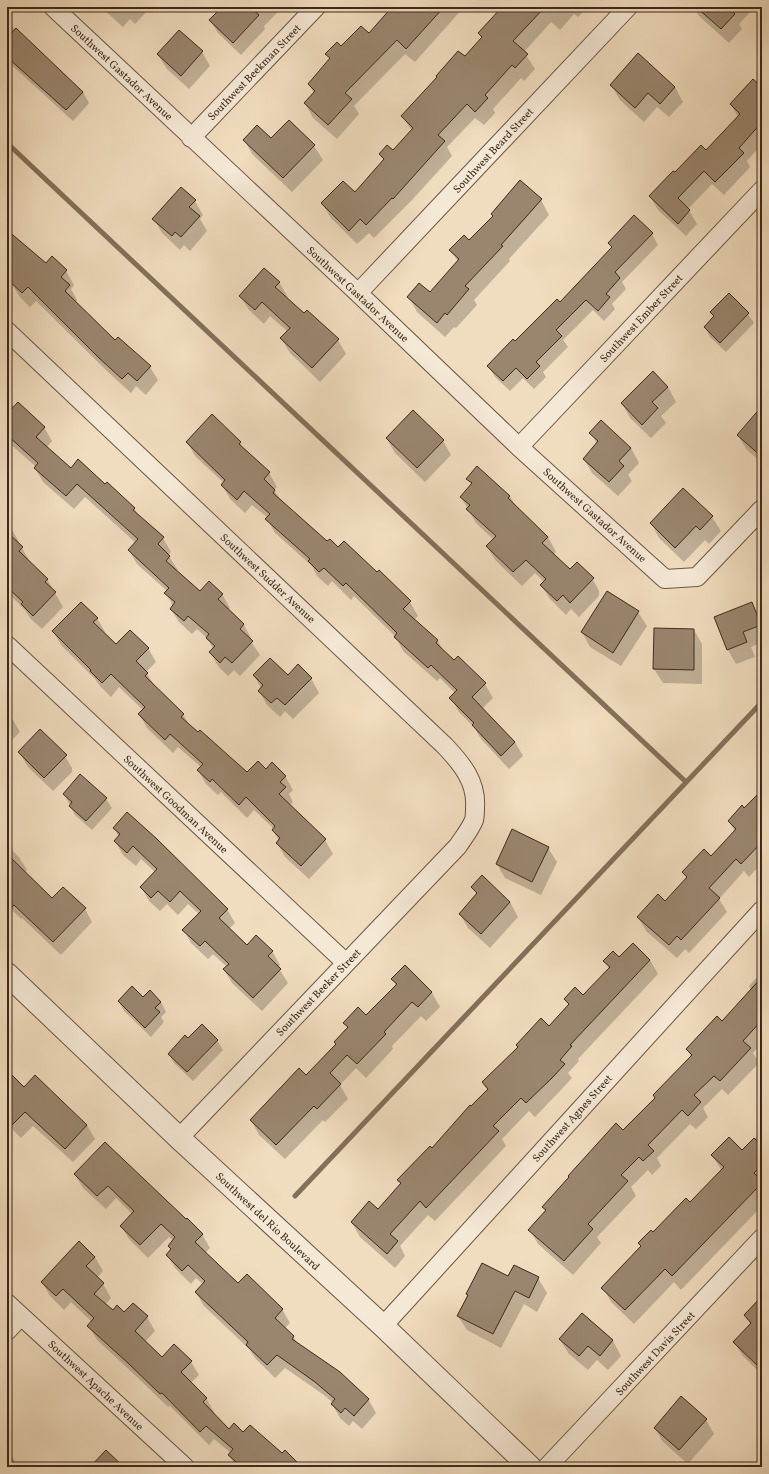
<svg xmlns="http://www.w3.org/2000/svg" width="769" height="1474" font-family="Vollkorn,serif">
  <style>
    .shadow { fill: #0003 }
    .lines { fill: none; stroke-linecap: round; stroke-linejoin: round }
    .stream { stroke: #83705a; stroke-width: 5 }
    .building { fill: #9a866f; stroke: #3c2919 }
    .minor-casing { stroke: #695642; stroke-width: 20 }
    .tertiary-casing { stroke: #695642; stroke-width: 24 }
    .minor { stroke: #f5e8d5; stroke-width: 18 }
    .tertiary { stroke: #f5e8d5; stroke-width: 22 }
    .labels { text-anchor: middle; stroke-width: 3; stroke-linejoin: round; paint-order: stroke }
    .street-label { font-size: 11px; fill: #3c2919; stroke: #f5e8d5 }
  </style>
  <rect width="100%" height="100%" fill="#f0dcbe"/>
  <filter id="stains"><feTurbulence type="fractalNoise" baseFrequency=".005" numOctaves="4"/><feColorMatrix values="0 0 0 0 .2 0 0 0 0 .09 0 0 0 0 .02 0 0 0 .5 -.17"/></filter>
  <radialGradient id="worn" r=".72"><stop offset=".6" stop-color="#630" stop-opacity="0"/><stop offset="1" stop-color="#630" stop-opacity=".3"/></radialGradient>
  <!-- shadow -->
  <path class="shadow" d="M101 7H148L149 9 135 24 130 19 123 27Z
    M223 7H283L264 26 265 29 241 55 218 33 210 20Z
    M394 7H464L415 62 405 54 354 106 359 114 337 139 313 118 305 103 314 94 309 84 330 60 327 54 369 35Z
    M504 7H588L578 17 574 14 560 30 551 22 524 52 535 69 524 81 521 78 493 109 495 113 484 125 475 118 447 147 452 156 412 200 374 238 369 233 357 244 331 218 322 204 355 193 384 161 380 154 393 151 412 131 402 116 465 58 482 39 479 33Z
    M694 7H755L739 24 742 29 729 43 699 16Z
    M7 22 43 54 45 58 83 92 89 103 73 121 7 61Z
    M202 52 210 66 189 89 167 69 158 55Z
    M611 85 675 87 683 102 669 117 657 107 644 122 620 100Z
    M762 88V144L747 161 750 167 724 195 712 184 688 209 697 224 686 236 658 210 650 196 675 174 706 151 738 117 731 105Z
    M289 121 314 146 323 160 292 192 252 154 244 140 271 139Z
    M541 200 549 215 509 259 510 261 474 300 477 305 456 328 454 327 445 337 417 312 409 297 430 294 458 262 451 250 469 242Z
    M195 201 203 215 200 219 207 231 190 251 184 245 180 250 162 233 154 219Z
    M635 216 652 234 658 245 622 282 626 289 612 304 615 309 604 321 593 310 563 340 568 347 543 372 546 377 534 389 523 378 510 391 495 377 488 366 560 303 612 248 609 243Z
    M7 231 46 264 66 271 74 285 71 289 77 300 75 302 115 342 150 367 158 380 146 395 136 386 131 393 108 372 36 301 30 307 19 296 11 282 7 267Z
    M279 282 288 297 286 298 304 314 307 311 338 340 346 354 320 382 290 353 281 338 288 332 270 316 264 324 249 310 240 296Z
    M711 312 748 314 754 323 726 352 710 337 705 327 714 318Z
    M668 387 676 402 661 416 666 423 651 438 630 418 622 403Z
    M7 400 15 407 44 427 52 441 47 447 71 469 105 485 134 508 139 516 163 538 171 552 168 555 178 570 177 571 200 592 222 594 230 608 228 610 244 625 251 638 250 640 260 655 240 676 234 670 228 676 218 666 210 652 213 649 208 639 197 629 192 634 179 622 171 609 173 606 166 593 167 591 137 564 129 550 136 543 85 497 74 509 43 482 35 468 36 467 7 441Z
    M762 408V463L746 449 738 435Z
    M591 433 631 448 639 463 628 475 632 481 618 496 592 473 584 459 597 444Z
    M387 439 443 441 451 455 425 482 395 453Z
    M187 442 240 443 245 451 269 473 277 487 274 490 281 501 328 542 377 574 379 572 410 602 418 616 414 620 438 641 444 652 485 684 493 698 482 709 515 742 523 756 509 769 481 739 474 727 459 712 451 698 455 693 440 678 437 681 403 651 396 637 354 596 351 600 332 581 328 586 317 576 312 566 275 533 267 519 268 518 252 505 245 513 230 499 222 485 224 483 195 456Z
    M468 479 510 496 515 505 548 537 556 552 553 555 570 571 591 576 599 591V596L579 617 571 609 566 615 550 599 541 585 544 582 535 573 522 586 496 561 487 547 494 540 476 523 461 497 472 485Z
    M683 489 712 517 721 531 709 544 705 540 684 562 659 538 651 523Z
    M7 524 11 528 19 542 17 543 22 548 30 562 47 579 63 607 42 629 30 618 25 610 7 592Z
    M751 603 762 623V642L751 647 755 657 736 664 728 650Z
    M638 612 647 626 621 666 590 647 582 632Z
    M97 618 105 632 103 634 116 646 148 648 156 662 146 672 156 688 183 714 190 726 247 774 266 770 285 776 293 790 289 794 293 802 289 806 325 840 333 854 309 879 285 857 277 843 279 841 273 830 274 829 254 810 247 818 221 792 218 795 206 784 198 770 201 767 178 747 173 753 147 728 139 714 143 710 119 687 111 697 99 685 95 679 61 645 53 631Z
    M694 630 702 644V684L663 683 654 669Z
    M254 676H288L311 678 319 693 293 719 285 711 280 717 267 705 259 691 261 688Z
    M7 714 13 720 20 732 7 745Z
    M19 752 63 753 72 768V772L53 791 28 767Z
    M762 791V863L749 877 744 871 719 899 727 912 689 953 685 949 677 958 646 931 638 917 665 902 687 878 683 873 711 857 735 832 729 821 745 809Z
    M64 794 106 799 112 808 92 830 75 815Z
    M114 828 227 909 235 923 229 929 247 946 272 951 280 965 278 967 288 983 262 1011 232 983 224 970 227 967 213 954 208 959 191 943 184 930 199 914 188 904 178 915 167 904 160 911 149 901 141 887 155 872 141 859 136 866 123 855 115 841 119 837Z
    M9 847 19 857 27 870 25 873 52 899 85 909 92 922 61 955 22 918 21 919 10 908 7 904V849Z
    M548 848 557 862 541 895 505 878 497 864Z
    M482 877 510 902 518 917 490 948 468 928 460 914 477 895 472 887Z
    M619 959 650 960 658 974 578 1059 579 1061 568 1073 572 1078 559 1092 535 1117 529 1111 502 1139 506 1146 435 1221 428 1215 400 1246 405 1256 395 1268 360 1237 352 1223 378 1210 401 1184 398 1180 432 1149 488 1091 483 1083 549 1027 569 1006 566 1000 583 997 609 969 605 961Z
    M405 967 432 993 440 1007 426 1021 421 1016 392 1046 393 1049 366 1078 356 1068 340 1085 348 1099 325 1122 323 1120 285 1159 259 1135 251 1120 306 1076 336 1044 348 1029 345 1023 366 1017 396 986 393 979Z
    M759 975 762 978V1043L753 1053 759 1063 728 1095 722 1089 703 1108 708 1117 696 1129 690 1124 657 1158 661 1166 652 1175 648 1170 631 1187 636 1196 597 1237 601 1243 573 1275 538 1244 530 1230 546 1212 543 1207 656 1098 691 1057 687 1049 722 1022 751 990 749 986Z
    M150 992 161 1002 166 1012 161 1017 164 1022 151 1037 124 1011 119 1002 143 998Z
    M217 1040 223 1050 193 1081 174 1063 169 1054Z
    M7 1056 12 1064 7 1068Z
    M7 1072 24 1088 87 1125 95 1139 73 1162 33 1126 21 1138 7 1124Z
    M762 1131V1206L681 1290 674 1282 634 1324 611 1302 603 1288 642 1247 653 1233 690 1204 722 1171 712 1155 742 1152Z
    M105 1143 202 1234 210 1248 205 1253 238 1284 282 1309 290 1323 285 1328 293 1336 298 1344 368 1399 376 1413 362 1429 353 1421 349 1426 340 1418 332 1404 333 1403 324 1395 285 1368 275 1378 255 1358 249 1349 204 1306 196 1293 204 1285 196 1278 191 1284 175 1268 167 1255 172 1250 174 1241 169 1237 148 1258 129 1239 121 1226 132 1214 116 1198 106 1209 83 1188 75 1175Z
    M7 1212 12 1221 7 1227Z
    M95 1257 103 1271 97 1278 103 1284 111 1298 105 1305 113 1311 147 1317 155 1331 145 1342 162 1359 191 1362 199 1375 191 1383 206 1398 214 1412 213 1414 230 1430 244 1433 301 1467H236L229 1455 231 1453 214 1439 209 1445 170 1406 168 1407 137 1377 97 1340 89 1326 92 1322 71 1302 64 1310 50 1296 42 1282Z
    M515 1266 538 1278 547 1293 537 1312 524 1304 501 1348 467 1330 458 1316 468 1296 467 1294 509 1278Z
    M762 1305V1375L743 1356 734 1342 751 1325 745 1316Z
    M582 1315 613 1341 621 1356 608 1370 597 1360 588 1370 569 1354 560 1340Z
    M706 1420 714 1434 688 1464 663 1442 655 1428Z
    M7 1451 11 1454 18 1467H7Z"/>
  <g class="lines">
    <!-- stream -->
    <path class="stream" d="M7 143 686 782
      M295 1196 762 702"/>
  </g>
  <!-- building -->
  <path class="building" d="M222 7H250L259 15 233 43 209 20Z
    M392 7H444L406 49 397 40 345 93 352 99 328 125 304 103 315 91 308 84 330 58 325 54 337 42 341 46 361 26 369 33Z
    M502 7H545L513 41 528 54 515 68 512 65 485 95 488 98 475 112 467 104 438 135 445 141 393 199 392 198 366 225 360 219 349 231 321 203 343 181 355 192 384 159 379 154 387 145 393 150 413 128 401 116 437 77 436 76 458 51 465 56 482 37 478 33Z
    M696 7H727L735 14 721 29Z
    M16 28 83 92 66 110 7 57V38Z
    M179 30 203 51 181 76 157 54Z
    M638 53 675 87 660 104 648 93 635 108 610 85Z
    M753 79 762 87V122L739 148 744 153 715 182 704 171 678 198 690 210 678 224 649 196 673 171 675 172 701 145 706 150 740 114 730 104Z
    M289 120 315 145 283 178 243 140 257 125 271 138Z
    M520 180 542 199 501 245 503 246 465 286 469 289 447 315 445 313 437 323 407 297 419 283 430 292 459 259 449 250 464 235 469 240 493 216 491 214Z
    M181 187 196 200 189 207 200 216 181 237 175 232 172 236 152 219Z
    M634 215 653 233 615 272 620 278 606 294 610 297 598 311 586 300 556 330 562 336 536 362 540 366 527 379 516 368 503 381 487 366 513 339 515 341 557 299 560 302 612 247 608 243Z
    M7 230 46 263 52 256 67 270 61 277 70 285 65 291 115 340 118 337 151 366 137 381 128 373 122 379 99 358 28 287 22 293 7 279Z
    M264 268 280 282 275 287 304 313 307 310 339 339 312 368 280 338 290 328 262 302 255 310 239 296Z
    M729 293 749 313 720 343 704 327 714 316 710 312Z
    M653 371 668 387 652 402 658 408 642 425 621 403Z
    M18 402 45 427 36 437 71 468 78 459 105 484 107 482 135 508 133 510 164 537 158 544 170 556 166 561 200 591 209 581 223 594 218 599 244 624 240 629 253 641 232 663 225 657 220 663 209 652 215 646 206 638 209 634 188 616 184 621 170 609 175 602 164 593 169 588 128 550 138 539 77 484 66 496 34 468 38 463 7 435V414Z
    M762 406V457L737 435Z
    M413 410 444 440 417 468 386 438Z
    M212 414 241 442 239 444 270 472 264 479 275 490 273 493 327 541 330 539 338 547 344 541 377 572 379 570 411 601 403 609 438 640 436 643 454 660 458 656 486 683 472 697 515 742 501 756 472 725 474 723 449 698 457 690 431 665 428 668 394 637 397 633 346 583 343 586 324 568 319 572 308 561 310 559 265 519 270 514 244 491 237 500 221 485 225 480 186 442Z
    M601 420 631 448 619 461 624 466 609 482 583 459 598 441 589 433Z
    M477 466 510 496 508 498 548 537 542 543 570 569 577 562 594 578 570 603 563 595 557 601 540 585 546 579 526 560 513 572 486 546 496 536 466 509 470 505 460 497 472 483 466 479Z
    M683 488 713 516 700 530 696 526 675 548 650 523Z
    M7 532 23 547 19 551 48 579 45 582 56 592 33 616 21 604 23 602 7 587Z
    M607 591 639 611 613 653 581 632Z
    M81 602 98 618 93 622 116 644 130 630 149 648 136 661 148 673 145 676 184 714 181 717 198 732 200 730 247 772 258 761 266 769 272 762 286 776 280 782 286 787 279 794 326 839 301 866 276 843 280 838 272 830 275 826 246 797 239 805 212 779 210 782 197 770 203 764 170 734 165 740 138 714 145 707 111 674 102 683 90 671 91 670 52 631Z
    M752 602 761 625 743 632 747 642 727 650 714 617Z
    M654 628 694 629V670L653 669Z
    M270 658 288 675 298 664 312 678 285 705 277 698 271 703 258 691 263 685 253 675Z
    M40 729 67 755 44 778 18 752Z
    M80 774 107 798 86 821 69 806 72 802 63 794Z
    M762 790V842L741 864 736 859 709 888 720 898 681 940 677 936 669 945 637 917 658 894 665 901 687 877 682 872 704 849 711 856 736 829 728 821 742 805 744 808Z
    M127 812 157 839 228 909 219 918 247 945 256 935 273 951 268 956 281 969 253 998 223 969 229 964 205 941 200 946 182 930 201 911 180 891 170 902 158 891 151 898 140 887 157 869 133 846 127 853 114 841 120 834 113 828Z
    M512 829 549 847 532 882 496 864Z
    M7 854 52 898 63 887 86 908 53 942 14 905 7 913Z
    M482 875 510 902 481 934 459 914 477 893 471 887Z
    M633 943 650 960 570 1045 572 1046 560 1060 565 1064 552 1078 526 1103 521 1098 493 1126 499 1131 426 1208 420 1201 390 1234 398 1241 387 1254 351 1222 369 1201 378 1209 401 1183 397 1180 430 1146 432 1148 470 1105 471 1106 488 1089 482 1082 518 1047 516 1045 541 1018 549 1026 569 1004 564 999 575 987 583 995 610 967 603 961 613 951 619 957Z
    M405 965 432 992 418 1007 412 1002 384 1032 386 1034 357 1064 347 1055 330 1073 341 1084 317 1109 314 1106 276 1145 250 1120 299 1068 306 1075 336 1044 334 1042 348 1027 343 1023 358 1007 366 1015 397 984 391 979Z
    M762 977V1020L743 1041 751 1048 720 1081 714 1076 694 1095 701 1102 688 1116 682 1110 648 1145 654 1151 643 1161 639 1157 621 1175 628 1181 588 1224 593 1229 564 1261 528 1230 546 1210 542 1207 569 1177 568 1176 616 1123 623 1130 655 1098 653 1095 692 1055 686 1049 717 1016 722 1021Z
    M132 986 143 997 150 990 161 1002 155 1008 160 1012 145 1028 118 1001Z
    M202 1024 218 1040 187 1072 168 1054 185 1035 188 1038Z
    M7 1070 24 1087 35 1075 87 1125 65 1149 25 1112 7 1130Z
    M729 1137 742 1150 754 1138 762 1146V1165L754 1173 762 1181V1183L672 1276 665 1269 625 1310 601 1288 641 1246 638 1243 651 1230 653 1232 686 1198 690 1202 724 1167 711 1155Z
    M105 1142 186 1219 187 1218 203 1234 195 1242 220 1266 238 1283 247 1274 283 1309 275 1318 294 1336 292 1339 340 1372 369 1399 354 1416 345 1408 341 1413 331 1404 335 1399 315 1382 277 1355 267 1365 246 1345 248 1342 195 1292 205 1281 188 1265 182 1271 166 1255 171 1249 168 1246 175 1237 161 1224 140 1245 120 1226 134 1211 108 1186 97 1196 74 1174Z
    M79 1241 95 1257 86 1266 104 1283 94 1294 113 1310 117 1305 124 1312 133 1303 148 1316 135 1331 162 1357 174 1344 192 1361 181 1372 207 1398 203 1402 229 1429 234 1423 243 1432 250 1425 282 1453 285 1450 302 1467H242L228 1455 233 1449 206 1426 200 1432 162 1393 160 1394 128 1363 87 1326 94 1318 63 1289 56 1296 41 1282Z
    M482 1263 508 1276 514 1265 539 1277 529 1298 515 1291 493 1334 457 1316 468 1295 466 1294Z
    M762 1296V1370L733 1342 751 1323 744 1315Z
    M582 1313 613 1340 600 1356 588 1346 579 1356 559 1339Z
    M681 1396 707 1419 679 1450 654 1428Z
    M106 1450 124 1467H90Z"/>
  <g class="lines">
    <!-- minor casing -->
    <g class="minor-casing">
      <path id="minor" d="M53 7 358 293 519 447 665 579 697 577 762 509
        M191 138 316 7
        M358 293 628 7
        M7 331 445 746C462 764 477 782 475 808 475 812 475 816 474 820 470 830 463 838 458 846L179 1138
        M519 447 762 190
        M7 645 345 962
        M7 1303 185 1467
        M383 1326 762 910
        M7 1331 21 1316
        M547 1467 762 1238"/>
    </g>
    <!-- tertiary casing -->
    <g class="tertiary-casing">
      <path id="tertiary" d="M7 974 179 1138 383 1326 530 1467"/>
    </g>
    <!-- minor -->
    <use href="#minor" class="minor"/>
    <!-- tertiary -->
    <use href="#tertiary" class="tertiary"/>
  </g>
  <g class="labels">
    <!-- street labels -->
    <g class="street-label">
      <text transform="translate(122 72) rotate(43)" y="4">Southwest Gastador Avenue</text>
      <text transform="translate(254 72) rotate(-46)" y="4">Southwest Beekman Street</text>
      <text transform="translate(493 150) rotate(-47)" y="4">Southwest Beard Street</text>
      <text transform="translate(358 294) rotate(43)" y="4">Southwest Gastador Avenue</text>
      <text transform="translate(641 318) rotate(-47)" y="4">Southwest Ember Street</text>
      <text transform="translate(595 515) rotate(42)" y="4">Southwest Gastador Avenue</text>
      <text transform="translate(268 578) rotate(43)" y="4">Southwest Sudder Avenue</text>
      <text transform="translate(176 804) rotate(43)" y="4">Southwest Goodman Avenue</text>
      <text transform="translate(318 992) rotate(-46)" y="4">Southwest Beeker Street</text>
      <text transform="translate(572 1118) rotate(-48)" y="4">Southwest Agnes Street</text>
      <text transform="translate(268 1221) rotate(43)" y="4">Southwest del Rio Boulevard</text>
      <text transform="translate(655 1353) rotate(-47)" y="4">Southwest Davis Street</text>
      <text transform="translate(96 1385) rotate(43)" y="4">Southwest Apache Avenue</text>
    </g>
  </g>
  <!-- margin -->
  <rect width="769" height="1474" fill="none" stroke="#f0dcbe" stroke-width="24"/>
  <rect x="8" y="8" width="753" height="1458" fill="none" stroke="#3c2919" stroke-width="2"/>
  <rect x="12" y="12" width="745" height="1450" fill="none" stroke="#3c2919"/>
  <rect width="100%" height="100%" filter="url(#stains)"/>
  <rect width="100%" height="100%" fill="url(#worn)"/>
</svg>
